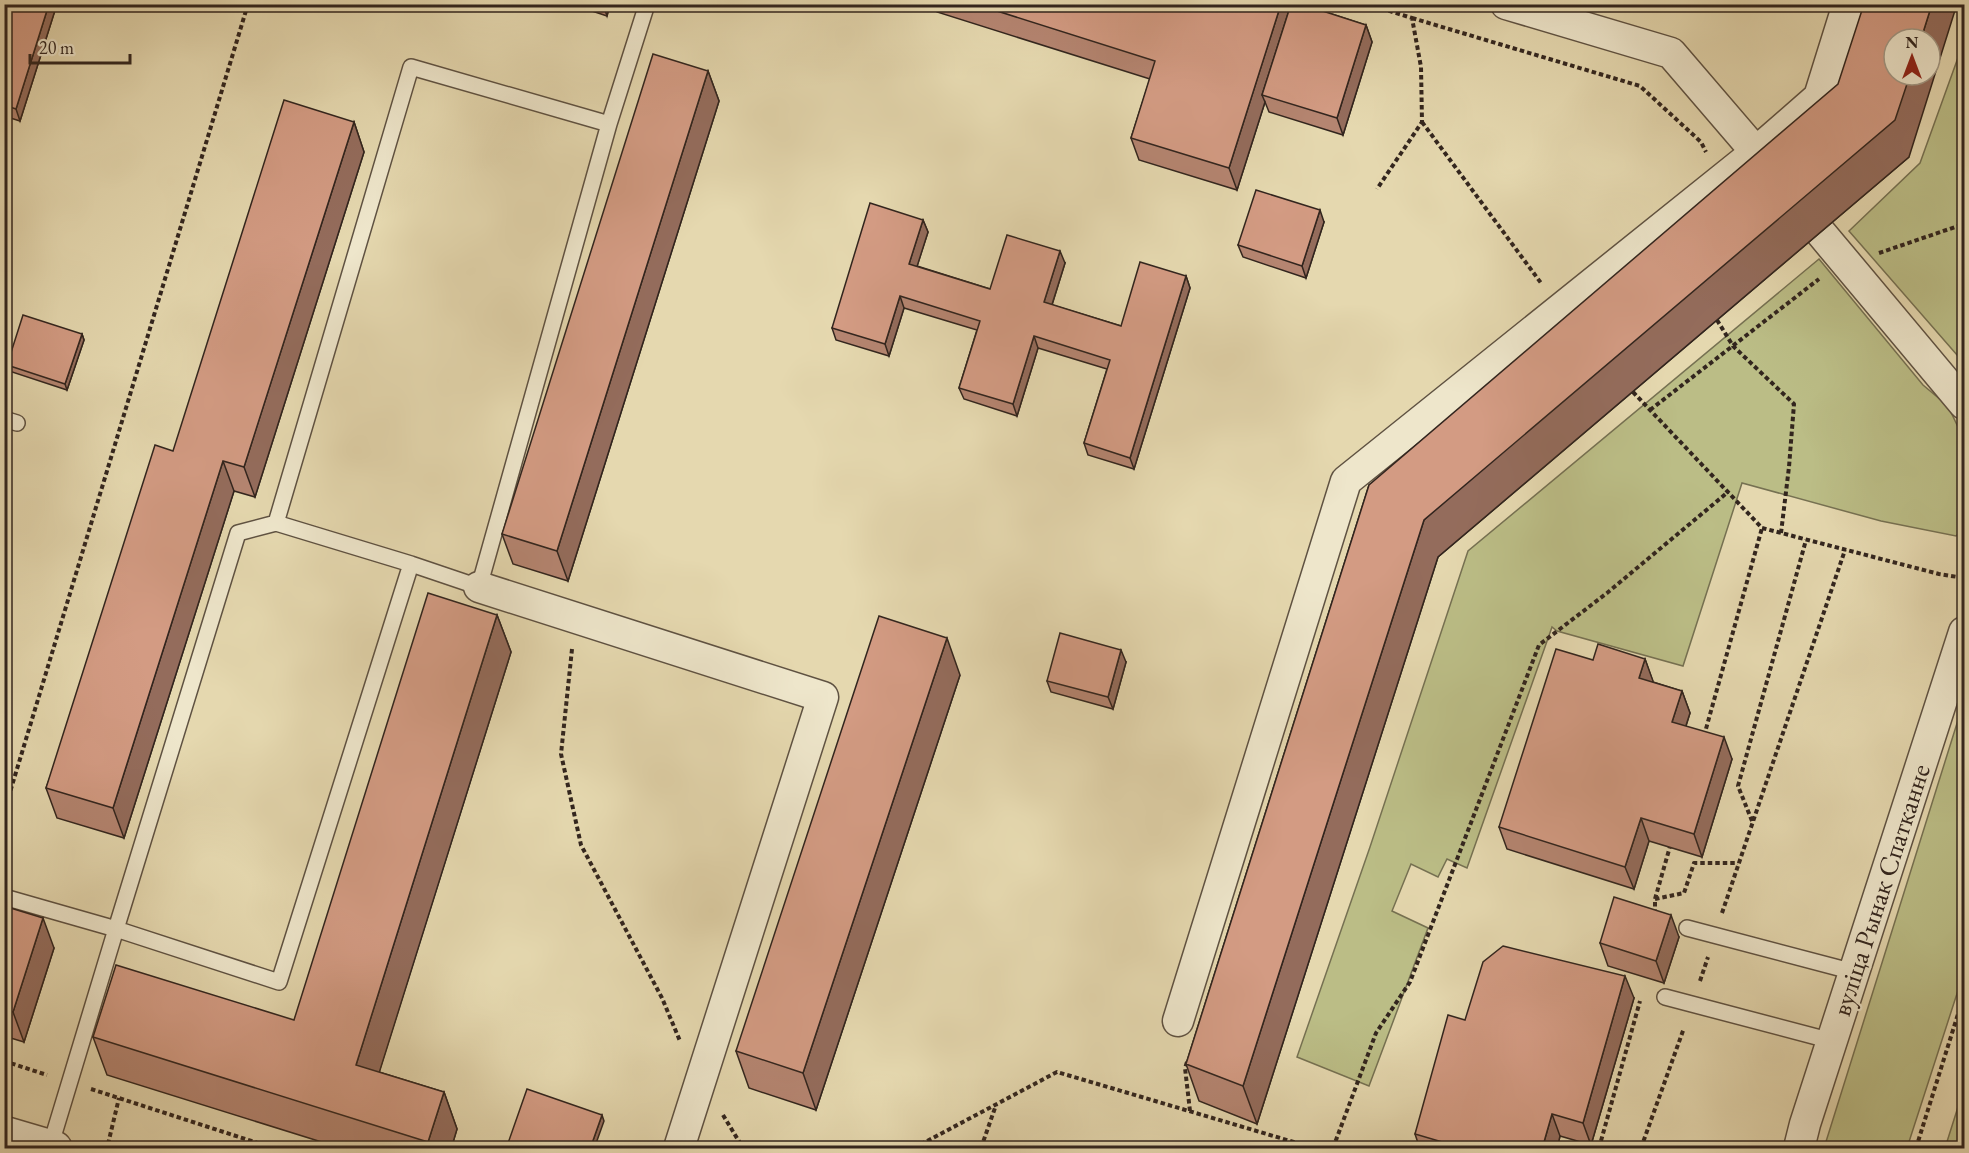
<svg xmlns="http://www.w3.org/2000/svg" width="1969" height="1153" font-family="'EB Garamond',serif">
  <style>
    .green { fill: #bbbd86; stroke: #767152; stroke-width: 1.5 }
    .lines { fill: none; stroke-linecap: round; stroke-linejoin: round }
    .service-casing { stroke: #5f5242; stroke-width: 18 }
    .minor-casing { stroke: #5f5242; stroke-width: 33 }
    .tertiary-casing { stroke: #5f5242; stroke-width: 36 }
    .path { stroke: #32251e; stroke-width: 4; stroke-dasharray: 4.5 3; stroke-linecap: butt }
    .service { stroke: #eee6cb; stroke-width: 15 }
    .minor { stroke: #eee6cb; stroke-width: 30 }
    .tertiary { stroke: #eee6cb; stroke-width: 33 }
    .wall { fill: #b58571; stroke: #32251e; stroke-width: 1.5 }
    .shaded-wall { fill: #946c5c; stroke: #32251e; stroke-width: 1.5 }
    .building { fill: #d39b83; stroke: #32251e; stroke-width: 1.5 }
    .labels { text-anchor: middle; stroke-width: 4.5; stroke-linejoin: round; paint-order: stroke }
    .street-label { font-size: 27px; fill: #32251e; stroke: #eee6cb }
  </style>
  <rect width="100%" height="100%" fill="#e5d8af"/>
  <filter id="stains"><feTurbulence type="fractalNoise" baseFrequency=".00333" numOctaves="4"/><feColorMatrix values="0 0 0 0 .2 0 0 0 0 .09 0 0 0 0 .02 0 0 0 .5 -.17"/></filter>
  <radialGradient id="worn" r=".72"><stop offset=".6" stop-color="#630" stop-opacity="0"/><stop offset="1" stop-color="#630" stop-opacity=".3"/></radialGradient>
  <!-- green -->
  <path class="green" d="M1964 41V363L1849 231 1920 163Z
    M1819 259 1923 385 1948 406 1959 429 1964 435V528L1956 536 1881 521 1742 483 1683 666 1557 631 1552 627 1467 868 1447 859 1438 877 1411 864 1392 911 1428 928 1369 1086 1297 1057 1370 847 1468 551Z
    M1964 701V972L1907 1148H1824Z
    M1964 1088V1148H1945Z"/>
  <g class="lines">
    <!-- service casing -->
    <g class="service-casing">
      <path id="service" d="M4 419 17 423
        M276 523 411 564 279 982 116 929 238 533 276 523 411 67 609 124
        M411 564 479 587 609 124 647 4
        M4 897 116 929 50 1147
        M1687 928 1854 972
        M1665 997 1832 1041"/>
    </g>
    <!-- minor casing -->
    <g class="minor-casing">
      <path id="minor" d="M1506 4 1671 53 1768 166
        M1821 233 1964 404
        M479 587 823 697 679 1148
        M1178 1021 1346 481 1756 152 1819 97 1848 4
        M1799 1148 1805 1124 1964 632"/>
    </g>
    <!-- tertiary casing -->
    <g class="tertiary-casing">
      <path id="tertiary" d="M4 1133 55 1148"/>
    </g>
    <!-- path -->
    <path class="path" d="M1367 4 1412 18 1421 67 1422 122 1377 189
      M1412 18 1640 86 1701 142 1706 152
      M1422 122 1541 283
      M1879 253 1964 224
      M1717 320 1733 346 1794 404 1789 467 1781 533
      M1633 392 1762 528 1939 574 1964 578
      M1650 410 1819 279
      M572 649 561 754 581 845 662 998 680 1041
      M1704 736 1762 528
      M4 812 248 4
      M1752 821 1738 786 1806 540
      M1655 899 1684 893 1694 863H1738
      M1722 913 1845 550
      M1655 914V899L1671 843
      M1700 981 1708 957
      M4 1061 47 1075
      M1187 1062 1185 1068 1190 1111
      M91 1089 273 1148
      M723 1115 743 1148
      M108 1144 119 1098
      M914 1148 1057 1072 1314 1148
      M981 1148 996 1105
      M1333 1148 1376 1033 1410 982 1539 645 1607 593 1728 492
      M1599 1148 1640 1001
      M1641 1148 1684 1028
      M1916 1148 1964 995"/>
    <!-- service -->
    <use href="#service" class="service"/>
    <!-- minor -->
    <use href="#minor" class="minor"/>
    <!-- tertiary -->
    <use href="#tertiary" class="tertiary"/>
  </g>
  <!-- wall -->
  <path class="wall" d="M4 4H57L20 121 4 116Z
    M571 4H610L607 16Z
    M934 4H1301L1366 25 1372 42 1343 135 1269 112 1265 102 1237 190 1139 160 1131 138 1150 79 937 12Z
    M708 71 719 101 568 581 513 564 502 534Z
    M354 122 364 152 255 497 234 491 124 838 57 818 46 788 173 451Z
    M1909 157 1438 557 1257 1124 1199 1101 1186 1064 1369 485Z
    M923 220 928 232 917 266 990 289 1065 263 1052 305 1121 326 1186 276 1190 288 1134 469 1088 455 1084 443 1107 369 1038 348 1017 416 964 399 959 388 977 330 904 308 889 356 836 340 832 328Z
    M1324 222 1306 278 1243 257 1238 245Z
    M82 334 84 340 67 390 9 371 7 365Z
    M497 615 511 652 379 1072 444 1092 457 1129 451 1149H344L107 1075 93 1037 294 1020Z
    M1645 659 1653 682 1682 691 1690 713 1686 726 1732 759 1702 857 1649 841 1634 889 1507 849 1499 827Z
    M1126 662 1113 709 1051 692 1047 681Z
    M960 675 816 1110 749 1088 736 1051Z
    M4 906 54 948 24 1042 4 1036Z
    M1679 937 1664 983 1608 966 1600 943Z
    M1634 998 1591 1145 1560 1136 1557 1149H1420L1415 1134 1465 1020Z"/>
  <!-- shaded-wall -->
  <path class="shaded-wall" d="M49 4H57L20 121 16 109Z
    M603 4H610L607 16Z
    M1281 4H1291L1262 95 1265 102 1237 190 1229 168Z
    M1932 4H1957L1909 157 1438 557 1257 1124 1243 1086 1424 520 1910 75H1930V39H1921Z
    M1366 25 1372 42 1343 135 1337 118Z
    M708 71 719 101 568 581 557 551Z
    M354 122 364 152 255 497 244 467Z
    M1320 210 1324 222 1306 278 1302 266Z
    M923 220 928 232 914 276 909 264Z
    M1060 251 1065 263 1049 314 1044 302Z
    M1186 276 1190 288 1134 469 1130 458Z
    M900 296 904 308 889 356 885 344Z
    M82 334 84 340 67 390 65 384Z
    M1034 336 1038 348 1017 416 1013 404Z
    M223 461 234 491 124 838 113 808Z
    M497 615 511 652 370 1102 356 1065Z
    M947 638 960 675 816 1110 803 1073Z
    M1121 650 1126 662 1113 709 1108 697Z
    M1645 659 1653 681 1647 700 1639 678Z
    M1682 691 1690 713 1680 744 1672 722Z
    M1724 737 1732 759 1702 857 1694 834Z
    M1641 818 1649 841 1634 889 1625 867Z
    M1671 915 1679 937 1664 983 1656 961Z
    M43 918 54 948 24 1042 13 1012Z
    M1625 976 1634 998 1591 1145 1583 1123Z
    M444 1092 457 1129 451 1149H431L428 1142Z
    M1552 1114 1560 1136 1557 1149H1542Z
    M602 1115 604 1121 594 1149H590Z"/>
  <!-- building -->
  <path class="building" d="M4 4H49L16 109 4 105Z
    M975 4H1281L1229 168 1131 138 1155 61Z
    M1291 4H1301L1366 25 1337 118 1262 95Z
    M1864 4H1932L1921 39H1894V75H1910L1895 120 1424 520 1243 1086 1186 1064 1369 485 1838 84Z
    M653 54 708 71 557 551 502 534Z
    M284 100 354 122 244 467 223 461 113 808 46 788 155 445 173 451Z
    M1256 190 1320 210 1302 266 1238 245Z
    M870 203 923 220 909 264 990 289 1007 235 1060 251 1044 302 1121 326 1140 262 1186 276 1130 458 1084 443 1110 360 1034 336 1013 404 959 388 980 321 900 296 885 344 832 328Z
    M23 315 82 334 65 384 7 365Z
    M428 593 497 615 356 1065 444 1092 428 1142 93 1037 116 965 294 1020Z
    M879 616 947 638 803 1073 736 1051Z
    M1060 633 1121 650 1108 697 1047 681Z
    M1598 644 1645 659 1639 678 1682 691 1672 722 1724 737 1694 834 1641 818 1625 867 1499 827 1556 649 1593 660Z
    M1614 897 1671 915 1656 961 1600 943Z
    M4 906 43 918 13 1012 4 1009Z
    M1503 946 1625 976 1583 1123 1552 1114 1542 1149H1466L1415 1134 1448 1015 1465 1020 1483 962Z
    M527 1089 602 1115 590 1149H506Z"/>
  <g class="labels">
    <!-- street labels -->
    <g class="street-label">
      <text transform="translate(1881 890) rotate(-72)" y="9">вуліца Рынак Спатканне</text>
    </g>
  </g>
  <!-- margin -->
  <rect width="1969" height="1153" fill="none" stroke="#e5d8af" stroke-width="24"/>
  <rect x="6" y="6" width="1957" height="1141" fill="none" stroke="#32251e" stroke-width="3"/>
  <rect x="12" y="12" width="1945" height="1129" fill="none" stroke="#32251e" stroke-width="1.5"/>
  <!-- north arrow -->
  <g transform="translate(1912 57)"><circle r="28" fill="#eee6cb" stroke="#a39986" stroke-width="1.5"/>
  <path d="M0-4.5L10 22L0 15L-10 22Z" fill="#8f2418"/>
  <text y="-9" font-size="16" font-weight="bold" text-anchor="middle" fill="#32251e">N</text>
  </g>
  <!-- scale -->
  <path d="M30 54v9h100v-9" fill="none" stroke="#32251e" stroke-width="3"/>
  <text x="39" y="54" font-size="18" fill="#32251e" stroke="#eee6cb" stroke-width="4.5" paint-order="stroke">20 m</text>
  <rect width="100%" height="100%" filter="url(#stains)"/>
  <rect width="100%" height="100%" fill="url(#worn)"/>
</svg>
